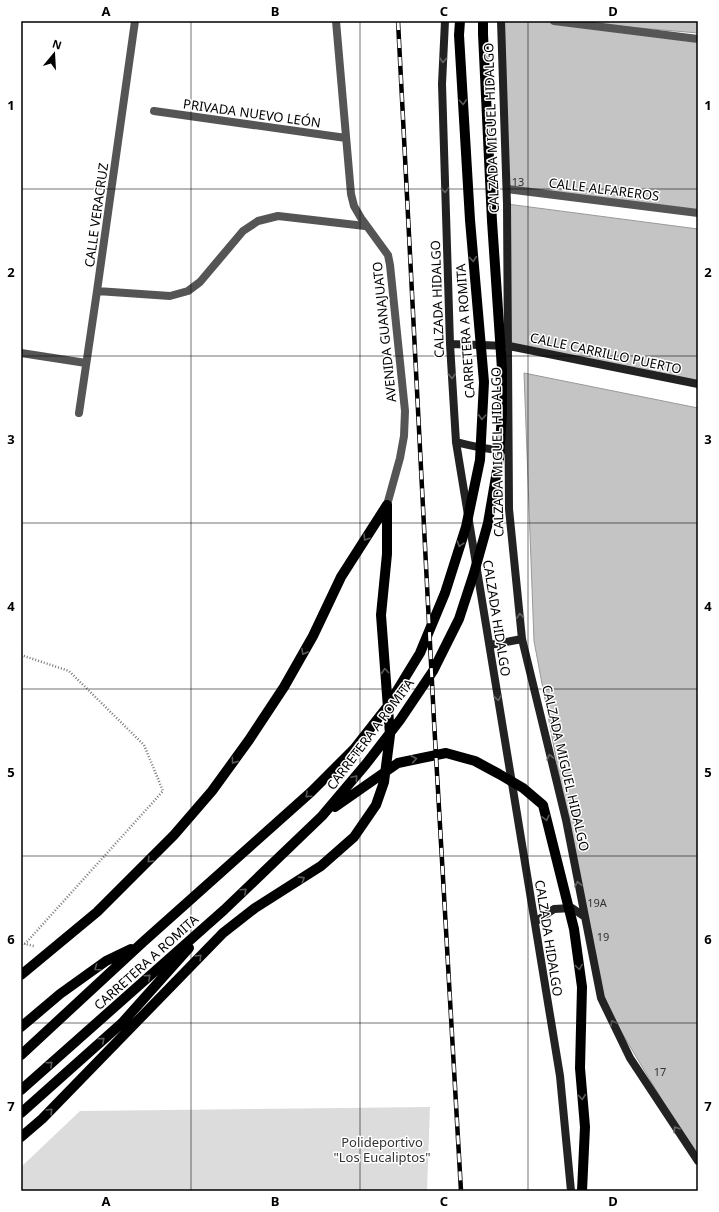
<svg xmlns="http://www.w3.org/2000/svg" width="719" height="1212" font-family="'Noto Sans',sans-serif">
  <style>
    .green { fill: #dcdcdc }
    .building { fill: #c4c4c4; stroke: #999 }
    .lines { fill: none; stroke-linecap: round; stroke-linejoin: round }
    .path { stroke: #777; stroke-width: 2.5; stroke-dasharray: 1 2; stroke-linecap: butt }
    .street { stroke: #555; stroke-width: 8 }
    .secondary { stroke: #222; stroke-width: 8 }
    .primary { stroke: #000; stroke-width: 10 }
    .rail-casing { stroke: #000; stroke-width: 4.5 }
    .rail { stroke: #fff; stroke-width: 3; stroke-dasharray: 9; stroke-linecap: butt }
    .oneway { stroke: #646464 }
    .oneway2 { stroke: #595959 }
    .grid { fill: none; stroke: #000; stroke-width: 1; stroke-opacity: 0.55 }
    .labels { text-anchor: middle; stroke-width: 3; stroke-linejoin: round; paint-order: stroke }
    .number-label { font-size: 11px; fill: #313131 }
    .street-label { font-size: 13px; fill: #000; stroke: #fff }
    .park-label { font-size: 13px; fill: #333; stroke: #fff }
    .neatline { fill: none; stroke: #000; stroke-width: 1.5 }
    .grid-label { font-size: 13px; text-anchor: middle; font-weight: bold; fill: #000 }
  </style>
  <rect width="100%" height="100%" fill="#fff"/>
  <!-- green -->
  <path class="green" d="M430 1107 427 1191H21V1167L80 1111Z"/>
  <!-- building -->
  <path class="building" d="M501 21H554L698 39V213L507 189Z
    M557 21H698V33Z
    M507 204 698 229V385L509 346Z
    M524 373 698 408V1160L601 998 534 641Z"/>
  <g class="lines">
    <!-- path -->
    <path class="path" d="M21 655 69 671 144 745 163 791 25 944
      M21 943 34 946"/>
    <!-- street -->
    <path class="street" d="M336 21 351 194 354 206 361 218 388 255 390 265 405 411 404 436 400 458 387 505
      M554 21 698 39
      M154 111 346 138
      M507 189 698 213
      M97 291 170 296 188 291 200 282 243 231 258 221 278 216 365 226
      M21 353 86 363
      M79 413 97 291 135 21"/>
    <!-- secondary -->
    <path class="secondary" d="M445 21 442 84 450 344 456 442 560 1076 571 1191
      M501 21 507 204 509 509 522 639 566 820 601 998 630 1058 698 1161
      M450 344 509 346 698 384
      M456 442C472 446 487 450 504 450
      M490 645 522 639
      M535 922 554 909 572 908 585 917"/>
    <!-- primary -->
    <path class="primary" d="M335 807 398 763 446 753 475 761 499 774 523 788 543 805 574 929 582 987 580 1068 585 1127 582 1191
      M21 975 97 912 174 835 212 791 249 740 284 687 313 636 341 577 387 505
      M21 1027 60 994 106 961 131 949
      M21 1055 143 942 311 792 354 749 387 707 420 653 445 593 466 527 480 460 484 382 470 220 459 35 460 21
      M21 1090 224 910 322 816 366 764 400 720 433 671 459 619 474 573 488 523 499 459 502 414V369L492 221 483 34V21
      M21 1113 122 1023 189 948
      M21 1137 42 1119 223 933 255 908 321 866 354 837 376 805 384 782 390 735 381 615 387 554V505"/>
    <!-- rail casing -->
    <g class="rail-casing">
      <path id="rail" d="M398 21 434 721 461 1191"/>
    </g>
    <!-- rail -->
    <use href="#rail" class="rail"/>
  </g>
  <!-- one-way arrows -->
  <defs><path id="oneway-chevron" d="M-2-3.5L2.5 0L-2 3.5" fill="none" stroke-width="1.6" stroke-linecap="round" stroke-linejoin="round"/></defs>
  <g class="oneway">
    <use href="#oneway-chevron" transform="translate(443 60) rotate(93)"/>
    <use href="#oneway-chevron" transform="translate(445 190) rotate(88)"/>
    <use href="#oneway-chevron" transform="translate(452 376) rotate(87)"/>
    <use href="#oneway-chevron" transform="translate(520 616) rotate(-96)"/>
    <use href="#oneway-chevron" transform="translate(498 698) rotate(81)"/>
    <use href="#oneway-chevron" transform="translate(550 757) rotate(-104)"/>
    <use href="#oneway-chevron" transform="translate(578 884) rotate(-101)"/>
    <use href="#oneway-chevron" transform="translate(613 1023) rotate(-116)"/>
    <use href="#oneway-chevron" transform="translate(676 1129) rotate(-124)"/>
  </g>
  <g class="oneway2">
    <use href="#oneway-chevron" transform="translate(463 102) rotate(87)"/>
    <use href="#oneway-chevron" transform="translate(473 259) rotate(85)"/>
    <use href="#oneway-chevron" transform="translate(482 417) rotate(93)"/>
    <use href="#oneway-chevron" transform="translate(366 538) rotate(123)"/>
    <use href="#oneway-chevron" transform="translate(460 544) rotate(107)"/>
    <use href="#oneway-chevron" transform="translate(304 652) rotate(119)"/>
    <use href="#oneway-chevron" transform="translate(385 671) rotate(-95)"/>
    <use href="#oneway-chevron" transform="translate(414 759) rotate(-11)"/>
    <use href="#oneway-chevron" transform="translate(234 761) rotate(126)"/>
    <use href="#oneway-chevron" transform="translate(355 778) rotate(-50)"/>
    <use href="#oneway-chevron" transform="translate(308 795) rotate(138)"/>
    <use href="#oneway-chevron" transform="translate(546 818) rotate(76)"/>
    <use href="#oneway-chevron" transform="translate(150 860) rotate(135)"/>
    <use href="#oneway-chevron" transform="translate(302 879) rotate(-33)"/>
    <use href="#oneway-chevron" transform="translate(244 891) rotate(-43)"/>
    <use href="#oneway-chevron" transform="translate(199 957) rotate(-46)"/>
    <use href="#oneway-chevron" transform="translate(579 967) rotate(82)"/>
    <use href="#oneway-chevron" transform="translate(97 968) rotate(145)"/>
    <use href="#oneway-chevron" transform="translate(148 977) rotate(-42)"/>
    <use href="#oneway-chevron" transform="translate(102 1040) rotate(-42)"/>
    <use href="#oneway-chevron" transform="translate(50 1064) rotate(-42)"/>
    <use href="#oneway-chevron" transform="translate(582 1097) rotate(85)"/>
    <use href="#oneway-chevron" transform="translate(50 1111) rotate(-46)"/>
  </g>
  <!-- grid -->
  <path class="grid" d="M191 21V1191M360 21V1191M528 21V1191M21 189H698M21 356H698M21 523H698M21 689H698M21 856H698M21 1023H698"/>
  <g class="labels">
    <!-- number labels -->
    <g class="number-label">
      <text x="518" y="186">13</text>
      <text x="597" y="907">19A</text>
      <text x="603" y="941">19</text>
      <text x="660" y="1076">17</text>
    </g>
    <!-- street labels -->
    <g class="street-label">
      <text transform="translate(252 113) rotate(8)" y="5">PRIVADA NUEVO LEÓN</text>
      <text transform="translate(491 128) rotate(-92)" y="5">CALZADA MIGUEL HIDALGO</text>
      <text transform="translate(604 189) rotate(7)" y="5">CALLE ALFAREROS</text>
      <text transform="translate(96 215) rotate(-82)" y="5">CALLE VERACRUZ</text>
      <text transform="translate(437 299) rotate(-92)" y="5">CALZADA HIDALGO</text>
      <text transform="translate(465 331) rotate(-94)" y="5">CARRETERA A ROMITA</text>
      <text transform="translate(384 332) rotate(-96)" y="5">AVENIDA GUANAJUATO</text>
      <text transform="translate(606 353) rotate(12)" y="5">CALLE CARRILLO PUERTO</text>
      <text transform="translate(497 452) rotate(-91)" y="5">CALZADA MIGUEL HIDALGO</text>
      <text transform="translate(497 618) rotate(81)" y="5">CALZADA HIDALGO</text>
      <text transform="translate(370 734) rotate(-53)" y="5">CARRETERA A ROMITA</text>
      <text transform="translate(566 768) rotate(77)" y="5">CALZADA MIGUEL HIDALGO</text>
      <text transform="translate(549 938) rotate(81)" y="5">CALZADA HIDALGO</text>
      <text transform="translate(146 962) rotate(-42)" y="5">CARRETERA A ROMITA</text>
    </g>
    <!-- park labels -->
    <g class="park-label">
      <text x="382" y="1147">Polideportivo<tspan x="382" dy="15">"Los Eucaliptos"</tspan></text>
    </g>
  </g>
  <!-- border -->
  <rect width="719" height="1212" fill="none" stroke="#ffffff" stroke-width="44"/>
  <!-- north arrow -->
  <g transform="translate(54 54) rotate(18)" stroke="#ffffff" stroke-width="3" paint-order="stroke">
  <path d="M0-3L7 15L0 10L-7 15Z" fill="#000000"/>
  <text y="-6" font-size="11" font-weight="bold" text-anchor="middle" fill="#000000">N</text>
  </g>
  <rect x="22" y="22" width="675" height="1168" class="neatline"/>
  <g class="grid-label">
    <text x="106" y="16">A</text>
    <text x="275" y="16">B</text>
    <text x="444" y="16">C</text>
    <text x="613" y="16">D</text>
    <text x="11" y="110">1</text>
    <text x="708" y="110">1</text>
    <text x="11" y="277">2</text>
    <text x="708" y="277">2</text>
    <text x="11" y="444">3</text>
    <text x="708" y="444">3</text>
    <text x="11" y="611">4</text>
    <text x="708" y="611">4</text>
    <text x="11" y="777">5</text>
    <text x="708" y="777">5</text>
    <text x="11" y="944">6</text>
    <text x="708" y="944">6</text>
    <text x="11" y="1111">7</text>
    <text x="708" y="1111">7</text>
    <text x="106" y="1206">A</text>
    <text x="275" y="1206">B</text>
    <text x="444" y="1206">C</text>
    <text x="613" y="1206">D</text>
  </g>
</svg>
